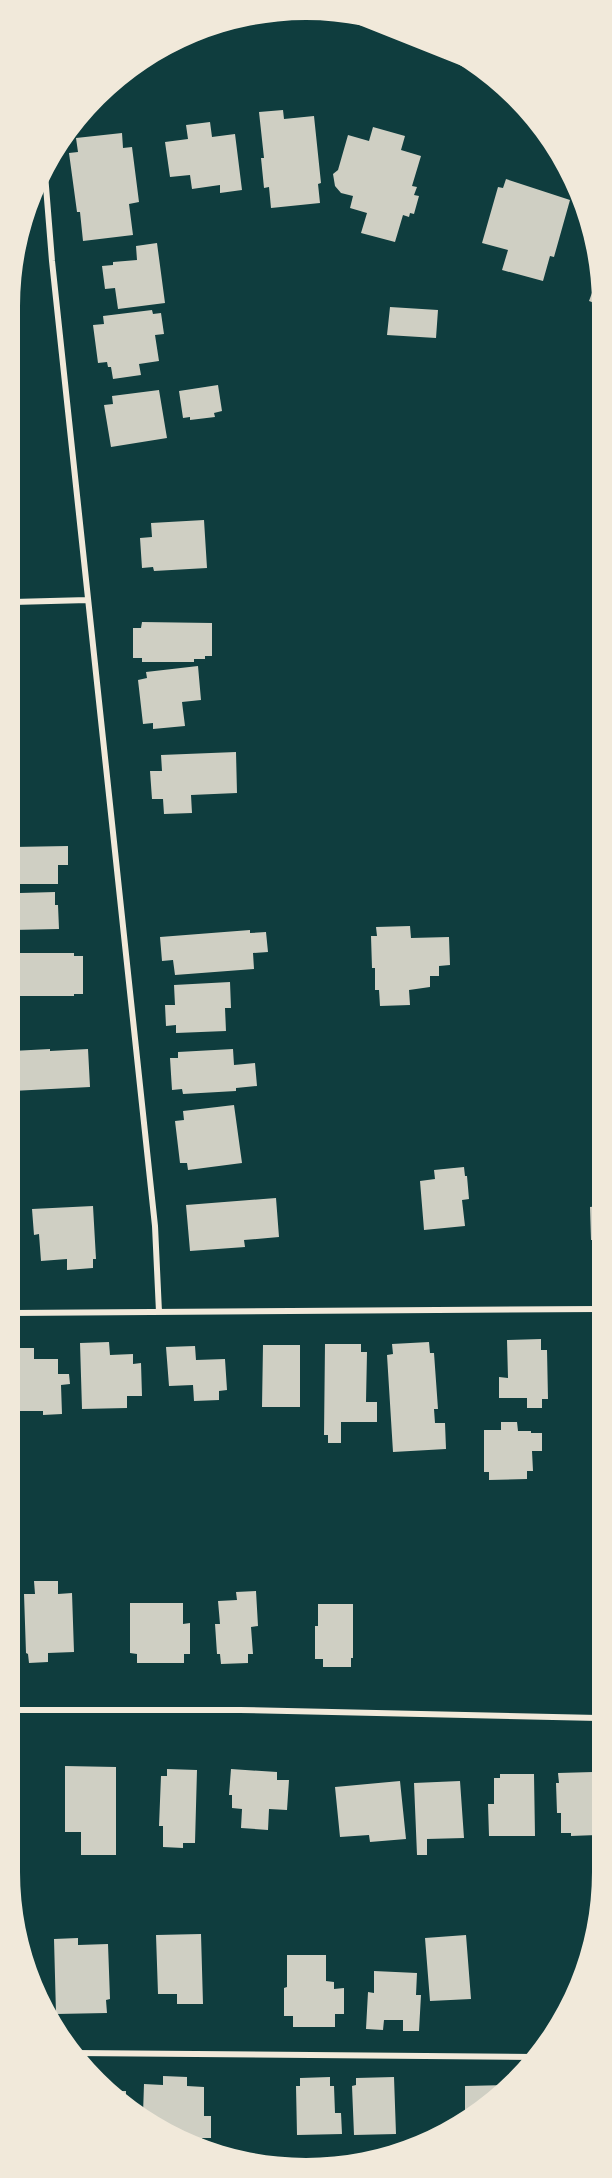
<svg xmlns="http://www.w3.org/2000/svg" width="612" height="2178" font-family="Karla,sans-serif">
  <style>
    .building { fill: #cfcfc3 }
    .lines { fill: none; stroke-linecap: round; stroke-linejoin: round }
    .minor { stroke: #f1e9da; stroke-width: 6 }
    .secondary { stroke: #f1e9da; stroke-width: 12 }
  </style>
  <rect width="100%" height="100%" fill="#0f3d3e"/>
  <!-- building -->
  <path class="building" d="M283 110 284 119 314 116 321 183 318 184 320 203 271 208 269 187 264 188 261 158H264L259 112Z
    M210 122 212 137 235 134 242 190 220 193V185L192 189 190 175 170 177 165 142 188 139 186 125Z
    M373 127 405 136 401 150 421 156 412 186 417 187 414 195 419 196 414 214 410 213 409 217 403 215 395 242 361 233 367 213 350 208 353 196 341 193 335 186 333 174 338 170 348 135 369 141Z
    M122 133 123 148 132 147 139 202 129 204 133 235 83 241 80 212H77L69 153 78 152 76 138Z
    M506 179 570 200 554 257 550 256 543 281 502 270 508 250 482 243 498 187 503 188Z
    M157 243 165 303 118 309 115 288 105 289 102 266 113 265V262L137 260 136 246Z
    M600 271V305L589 301Z
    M390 307 438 310 436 338 387 335Z
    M152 310 153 314 161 313 164 334 155 335 159 361 139 364 141 375 113 379 111 367H108L107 362 98 363 93 325 104 324 103 316Z
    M218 385 222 411 214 413 215 417 190 420V417L183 418 179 391Z
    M159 390 167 438 111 447 104 405 113 404 112 396Z
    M204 520 207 568 154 571 153 567 142 568 140 538 152 537 151 523Z
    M142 622 212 623V656H205V659H194V662H142V658H133V628H141Z
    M198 666 201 700 182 702 185 726 153 729V723L143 724 138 680 147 678 146 672Z
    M236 752 237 793 191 795 192 813 164 814 163 799H152L150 771H162L161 755Z
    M68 846V865H58V884H12L13 847Z
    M55 892V905H58L59 929 12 930V899H20V893Z
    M410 926 411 938 449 937 450 965 439 966V976H430V987L409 990 410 1005 380 1006 379 990H375V968H372L371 936H377L376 927Z
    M250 930V933L266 932 268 952 253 953 254 969 175 975 173 960 162 961 160 937Z
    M19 953H74V956H83V994H74V996H12V979H19Z
    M230 982 231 1008H225L226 1031 176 1033V1025L166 1026 165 1005H175L174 985Z
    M50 1049V1051L88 1049 90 1087 12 1091V1051Z
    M233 1049 234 1065 255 1063 257 1086 236 1088V1091L183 1094 182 1089 172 1090 170 1058H178V1052Z
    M234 1105 242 1163 188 1170 187 1163H180L175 1121 184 1120 183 1111Z
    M464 1167 465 1176H467L469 1199 462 1200 465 1226 424 1230 420 1181 435 1179 434 1170Z
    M276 1198 279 1237 244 1240 245 1247 190 1251 186 1205Z
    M93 1206 96 1259H93V1268L67 1270V1259L41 1261 39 1234 34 1235 32 1209Z
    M599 1206V1240H591L590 1207Z
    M541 1339V1350H547L548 1399H542V1408H527V1398H499V1377L508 1378 507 1340Z
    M109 1342 110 1355 133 1354V1364L141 1363 142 1396H127V1408L82 1409 80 1343Z
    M429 1342 430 1353H434L438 1409H434L435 1423H445L446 1449 393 1452 387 1355 393 1354 392 1344Z
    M325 1344H361V1352H367L366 1402H377V1422H341V1443H328V1435H324Z
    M263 1345H300V1407H262Z
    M195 1346 196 1360 225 1359 227 1390 219 1391V1400L194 1401 193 1385 169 1386 166 1347Z
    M11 1348H34V1359H58V1374H69L70 1384 61 1385 62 1414 43 1415V1411H11Z
    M501 1422H517L518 1431H531V1433H542V1451H532L533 1471H527V1479L489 1480V1472H484V1430H501Z
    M34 1581H58V1594L72 1593 74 1652 48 1653V1662L29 1663 28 1654 26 1653 24 1594H35Z
    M256 1591 258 1626 251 1627 253 1654H248V1663L221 1664 220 1654H217L215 1624H220L218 1601 237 1600 236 1592Z
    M130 1603H183V1624L190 1623V1654H184V1663H137V1654L130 1653Z
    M318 1604H353V1658H351V1667H323V1659H315V1626H318Z
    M65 1766 116 1767V1855H81V1832H65Z
    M167 1769 197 1770 195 1843H183V1848L163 1847V1826H159L161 1776H167Z
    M231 1769 277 1772V1780H289L287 1810 269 1809 268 1830 241 1828 242 1809 232 1808V1795H229Z
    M593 1772V1781H597V1835L571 1836V1833H561V1813H557L556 1783H559L558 1773Z
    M500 1774H534L535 1836H489L488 1804H494V1778H500Z
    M400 1781 406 1839 370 1842 369 1835 340 1837 335 1787Z
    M460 1781 464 1838 427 1839V1855H417L414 1783Z
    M201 1934 203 2004H177V1994H158L156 1935Z
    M466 1935 471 1999 430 2001 425 1938Z
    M78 1938V1945L108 1944 110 1999 106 2000 107 2013 56 2014 54 1939Z
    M287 1955H326V1981L334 1982V1989L344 1988V2014H335V2027H293V2016H284V1988L287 1987Z
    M374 1971 417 1973 416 1995H421L419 2031H403V2020H384L383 2030 366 2029 368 1992 374 1993Z
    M163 2076 187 2077V2086L204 2087V2116H211V2138H202V2144L174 2138 149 2119V2114H143L144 2084 163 2085Z
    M330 2077V2086H334L335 2113H341L342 2134 297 2135 296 2086H300V2078Z
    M394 2077 396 2134 354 2135 352 2086 356 2085V2078Z
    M508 2085 487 2108 465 2118V2086Z
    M112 2091H126V2101L125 2100Z"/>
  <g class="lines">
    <!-- minor -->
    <path class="minor" d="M45 174 52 261 155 1226 159 1312
      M13 602 88 600
      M11 1313 599 1309
      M10 1710H240L598 1718
      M74 2053 535 2057"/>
    <!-- secondary -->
    <path class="secondary" d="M350 15 473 64"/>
  </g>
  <!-- crop -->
  <path d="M0 0H612V2178H0ZM306 20H306A286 286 0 0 1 592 306V1872A286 286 0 0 1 306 2158H306A286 286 0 0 1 20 1872V306A286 286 0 0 1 306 20Z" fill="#f1e9da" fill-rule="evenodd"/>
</svg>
